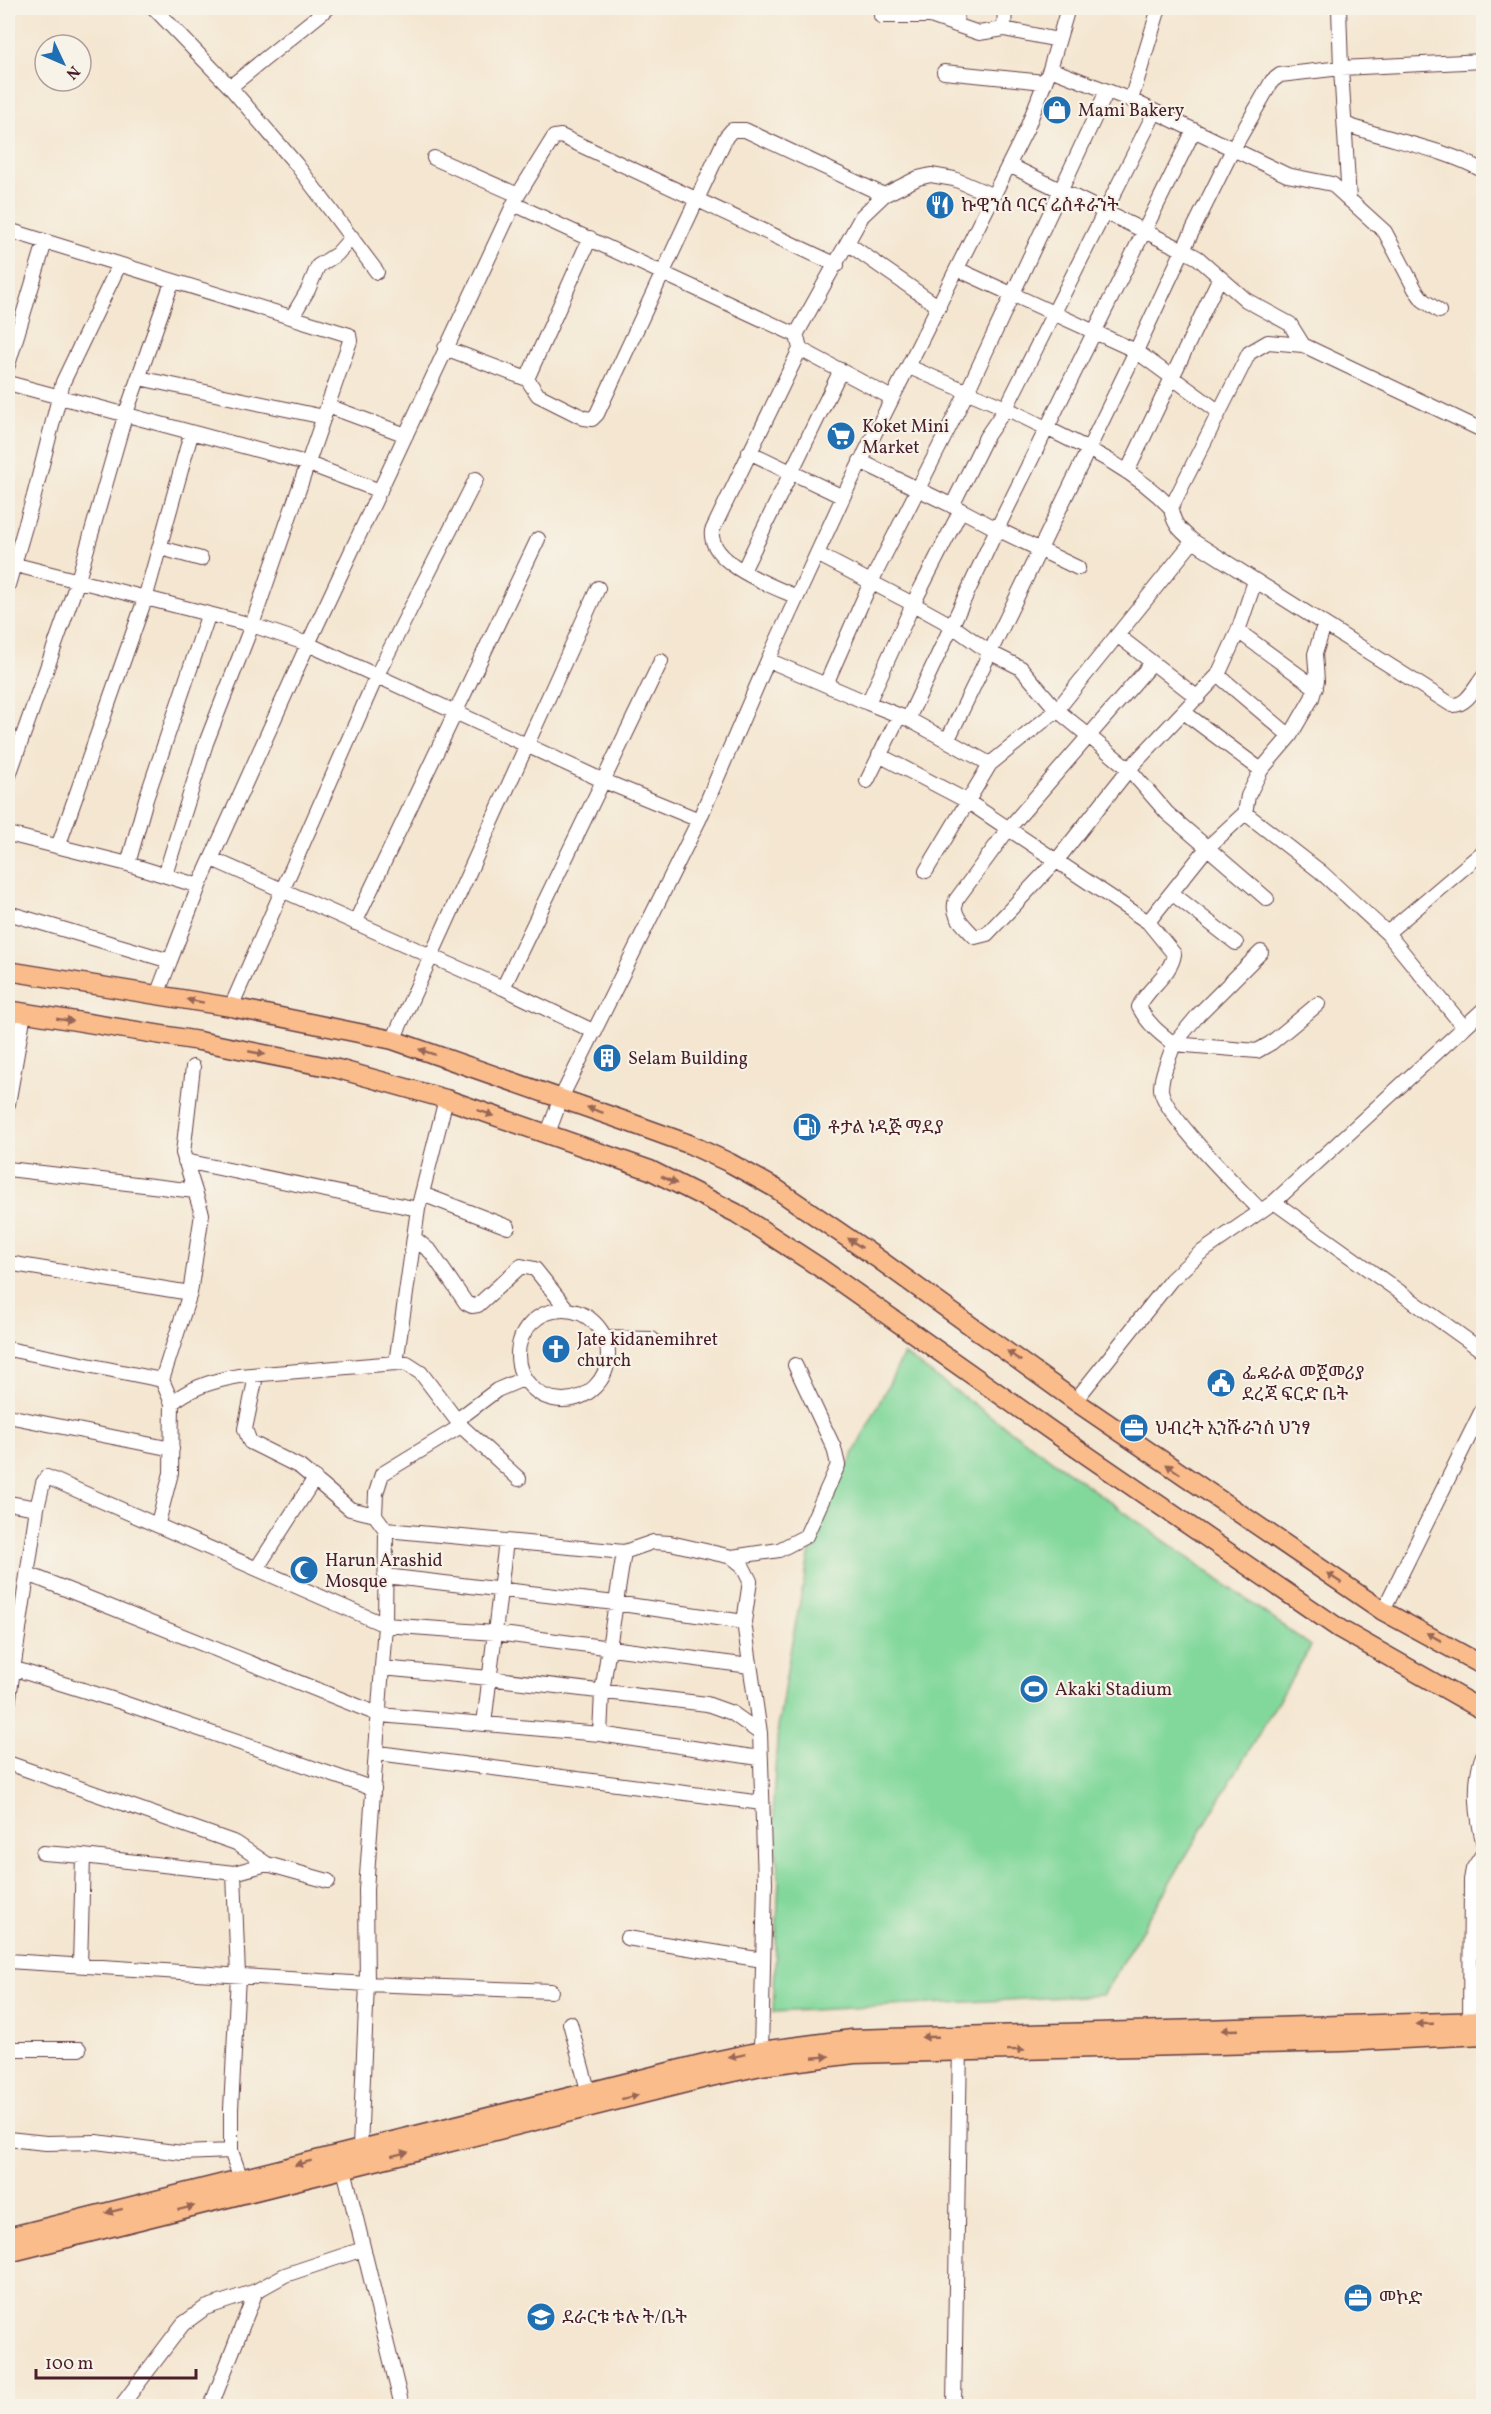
<svg xmlns="http://www.w3.org/2000/svg" width="1491" height="2414" font-family="Vollkorn,'Noto Serif Ethiopic',serif">
  <style>
    .green { fill: #82d89b; stroke: #667c63; stroke-width: 1.5 }
    .lines { fill: none; stroke-linecap: round; stroke-linejoin: round }
    .minor-casing { stroke: #643d44; stroke-width: 16 }
    .major-casing { stroke: #643d44; stroke-width: 21 }
    .minor { stroke: #fff; stroke-width: 14 }
    .major { stroke: #f9bc8a; stroke-width: 18 }
    .oneway { fill: #996656 }
    .labels { text-anchor: middle; stroke-width: 4.5; stroke-linejoin: round; paint-order: stroke }
    .poi-label { font-size: 18px; fill: #4a1f2b; stroke: #f7f3e8; text-anchor: start }
  </style>
  <rect width="100%" height="100%" fill="#f7f3e8"/>
  <filter id="ink" filterUnits="userSpaceOnUse"><feTurbulence type="fractalNoise" baseFrequency=".0167" numOctaves="2"/><feDisplacementMap in="SourceGraphic" scale="12" xChannelSelector="R" yChannelSelector="G"/><feConvolveMatrix kernelMatrix="1 2 1 2 8 2 1 2 1" color-interpolation-filters="sRGB"/></filter>
  <filter id="wash" filterUnits="userSpaceOnUse"><feTurbulence type="fractalNoise" baseFrequency=".008" numOctaves="4" result="noise"/><feDisplacementMap in="SourceGraphic" scale="24" xChannelSelector="R" yChannelSelector="G"/><feGaussianBlur stdDeviation="1.35" result="paint"/><feColorMatrix in="noise" values="0 0 0 0 0 0 0 0 0 0 0 0 0 0 0 0 0 1.4 0 .05"/><feComposite in="paint" operator="in"/></filter>
  <g filter="url(#wash)">
    <rect width="100%" height="100%" fill="#f4e6d0"/>
    <!-- green -->
    <path class="green" d="M904 1354 1311 1646 1103 1995 773 2012 779 1880 773 1803 778 1727 790 1652 814 1532Z"/>
  </g>
  <g filter="url(#ink)">
    <g class="lines">
      <!-- minor casing -->
      <g class="minor-casing">
        <path id="minor" d="M154 8 230 87 296 164 377 272
          M1339 8 1341 68 1484 61
          M881 16H930L979 33 1004 29 1058 40
          M956 25 957 8
          M1004 29 1005 8
          M1050 69 1131 100 1233 149 1272 81 1280 75 1341 68 1349 200
          M944 72 1045 82
          M230 87 328 8
          M1131 100 1159 8
          M1155 112 1006 408C1061 437 1128 462 1171 508
          M1345 124C1390 141 1441 147 1484 171
          M434 158 518 195
          M514 204 796 335 862 216 884 195 918 178 931 175 954 179 994 196
          M8 230 349 335 350 341 252 625 206 743 165 875
          M590 238 527 379 538 395 584 418 592 419 597 414 726 137 732 130H745L884 195
          M847 243 939 307
          M957 269 1136 351 1183 250 1009 165
          M292 317 308 290 318 266 337 254 352 237
          M798 340 800 349 892 398
          M1303 345 1290 324 1246 300 1198 258 1183 250 1233 149 1287 175 1332 184 1385 232 1415 289 1423 300 1439 311
          M445 348 527 379
          M8 365 45 242
          M909 367 1006 408 986 437 952 506
          M139 378 324 417
          M8 383 306 463 380 491
          M328 406 406 435
          M1484 431 1303 345 1268 342 1249 353 1171 508C1173 524 1180 530 1193 541L1452 705C1467 706 1475 687 1484 676
          M749 452 843 497
          M860 461 961 510 913 604 951 625 989 652 1021 668 1057 710 1129 769 1167 813 1267 899
          M1127 472 1219 279
          M961 510 997 529 1194 130
          M161 548 201 559
          M8 563 252 625 308 644 604 781 699 820
          M743 571 841 370
          M8 585 34 496 63 382 119 265
          M797 597C772 586 708 563 712 531L800 349
          M1238 631 1316 688
          M1117 635 1198 698
          M768 660 868 703 913 604 817 554
          M1152 663 1009 828 956 900C950 915 966 927 975 937L987 934 1057 860 1129 769 1218 675 1238 631 1255 581
          M1218 675 1290 736
          M826 684 871 582 967 392 1107 91
          M868 703 908 719 990 764
          M1185 713 1261 770
          M908 719 997 529 1078 568
          M948 739 1136 351 1218 411
          M879 755 967 801 1148 922
          M8 778 78 580 125 416 172 282
          M867 781 899 716
          M1245 813 1248 796 1261 770 1290 736 1312 698 1317 681 1315 654 1324 625
          M8 834 128 864 199 886
          M58 847 145 599 191 434
          M212 859 503 988 595 1032
          M128 864 146 799 208 616
          M926 871 990 764 1057 710 1193 541
          M1173 894 1236 943
          M8 913 170 961 199 886 308 644 518 195 554 137 561 136 837 265
          M355 923 538 539
          M1387 933 1484 851
          M1261 952 1199 1014 1174 1044C1159 1033 1148 1024 1139 1007 1147 988 1171 975 1174 954L1148 922 1207 848 1245 813 1321 872 1387 933 1463 1026
          M503 988 661 661
          M157 995 170 961
          M231 1007 377 675 476 479
          M393 1040 598 588
          M8 1104 24 1013
          M548 1133 561 1098 699 820 768 660 843 497 1027 128 1050 69 1068 8
          M185 1161 418 1209
          M8 1169 195 1191
          M422 1194 508 1227
          M1274 1202 1484 1352
          M1261 1211C1241 1190 1162 1113 1161 1089 1161 1074 1169 1059 1174 1044L1257 1051 1271 1043 1318 1004
          M414 1238 431 1252 466 1303 472 1306 478 1305 521 1266 535 1269 567 1309
          M8 1263 190 1293
          M518 1355a45 45 0 1 1 90 0a45 45 0 1 1-90 0Z
          M605 1338 652 1339
          M8 1349 162 1380
          M396 1363 407 1364 421 1373 461 1426 519 1479
          M256 1376 245 1429 250 1442 300 1467 350 1509 375 1515
          M1075 1401 1171 1280 1199 1254 1274 1202 1484 1009
          M172 1403 162 1380 190 1293 202 1214 183 1153 193 1067
          M8 1416 172 1449
          M457 1420 497 1390 523 1379
          M8 1503 37 1508
          M158 1523 171 1473 172 1403C190 1387 216 1380 239 1376L396 1363 418 1209 446 1099
          M386 1530 624 1552 653 1542 670 1543 732 1557 779 1550 806 1536 838 1465 834 1448 795 1365
          M732 1557 742 1565 750 1581 744 1622 760 1733 765 1882 761 2051
          M257 1568 315 1478
          M28 1574 380 1715 600 1734 759 1758
          M385 1576 615 1603 744 1622
          M1383 1611 1484 1406
          M382 1668 489 1678 707 1704 732 1713 760 1733
          M15 1669 118 1701 374 1789
          M8 1704 37 1508 43 1483 47 1477 385 1625 495 1633 750 1666
          M484 1724 506 1541
          M600 1734 602 1692 624 1552
          M378 1753 762 1803
          M1484 1753C1472 1779 1477 1819 1484 1845
          M8 1763 236 1843 267 1864 328 1881
          M43 1853 83 1856
          M627 1938 763 1960
          M8 1961 367 1984 551 1991
          M80 1965 83 1856 234 1873
          M1470 2022 1471 1880 1473 1869 1484 1852
          M570 2023 589 2094
          M8 2049H79
          M8 2139 46 2143 96 2142 182 2153 231 2151
          M360 2148 367 1984 366 1890 385 1625 386 1530 375 1515 376 1493 382 1474 461 1426
          M342 2161 402 2406
          M241 2179 231 2151V2109L238 1976 234 1873 267 1864
          M121 2406 183 2324 205 2308 256 2291
          M211 2406 256 2291 285 2275 363 2249
          M954 2406 960 2044"/>
      </g>
      <!-- major casing -->
      <g class="major-casing">
        <path id="major" d="M8 971 231 1007 393 1040 628 1122 689 1144 730 1163 775 1188 877 1258 1075 1401 1383 1611 1484 1666
          M8 1010 199 1041 338 1069 446 1099 650 1170 736 1213 819 1267 1053 1432 1340 1629 1484 1711
          M8 2237 705 2063 761 2051 852 2039 1484 2021
          M8 2253 706 2078 761 2066 854 2054 1342 2042 1484 2035"/>
      </g>
      <!-- minor -->
      <use href="#minor" class="minor"/>
      <!-- major -->
      <use href="#major" class="major"/>
    </g>
    <!-- one-way arrows -->
    <defs><path id="oneway-solid" d="M-6-.8H1V-3.2L6.5 0L1 3.2V.8H-6Z" transform="scale(1.5)"/></defs>
    <g class="oneway">
      <use href="#oneway-solid" transform="translate(195 1001) rotate(-170)"/>
      <use href="#oneway-solid" transform="translate(65 1020) rotate(9)"/>
      <use href="#oneway-solid" transform="translate(427 1052) rotate(-161)"/>
      <use href="#oneway-solid" transform="translate(257 1053) rotate(11)"/>
      <use href="#oneway-solid" transform="translate(595 1110) rotate(-161)"/>
      <use href="#oneway-solid" transform="translate(486 1113) rotate(19)"/>
      <use href="#oneway-solid" transform="translate(669 1180) rotate(26)"/>
      <use href="#oneway-solid" transform="translate(855 1243) rotate(-146)"/>
      <use href="#oneway-solid" transform="translate(1014 1356) rotate(-144)"/>
      <use href="#oneway-solid" transform="translate(1173 1469) rotate(-145)"/>
      <use href="#oneway-solid" transform="translate(1334 1578) rotate(-146)"/>
      <use href="#oneway-solid" transform="translate(1434 1637) rotate(-151)"/>
      <use href="#oneway-solid" transform="translate(1425 2024) rotate(178)"/>
      <use href="#oneway-solid" transform="translate(1230 2030) rotate(178)"/>
      <use href="#oneway-solid" transform="translate(930 2037) rotate(178)"/>
      <use href="#oneway-solid" transform="translate(1016 2050) rotate(-1)"/>
      <use href="#oneway-solid" transform="translate(737 2056) rotate(168)"/>
      <use href="#oneway-solid" transform="translate(821 2057) rotate(-5)"/>
      <use href="#oneway-solid" transform="translate(630 2097) rotate(-14)"/>
      <use href="#oneway-solid" transform="translate(400 2154) rotate(-14)"/>
      <use href="#oneway-solid" transform="translate(303 2163) rotate(165)"/>
      <use href="#oneway-solid" transform="translate(186 2208) rotate(-14)"/>
      <use href="#oneway-solid" transform="translate(114 2211) rotate(166)"/>
    </g>
  </g>
  <!-- icons -->
  <defs>
    <g id="shop-disc" transform="scale(1.5)"><circle r="9.5" fill="#1f6fb2" stroke="#f7f3e8"/><path d="M-5-2.5h2.3a2.7 3.5 0 0 1 5.4 0H5L5.5 6h-11ZM-1.5-2.5h3a1.5 2.3 0 0 0-3 0Z" fill="#fff"/></g>
    <g id="restaurant-disc" transform="scale(1.5)"><circle r="9.5" fill="#1f6fb2" stroke="#f7f3e8"/><path d="M-5-6h1v4h1v-4h1v4h1v-4h1v5L-1.5 .5V6h-2V.5L-5-1ZM5-6V6H3V1.5H1.5Q1.5-4 5-6Z" fill="#fff"/></g>
    <g id="supermarket-disc" transform="scale(1.5)"><circle r="9.5" fill="#1f6fb2" stroke="#f7f3e8"/><path d="M-6-5.5h2.5l.6 2H6L4.5 2H-2.5L-4.4-4H-6ZM-1.5 3.2a1.3 1.3 0 1 0 .1 0ZM3 3.2a1.3 1.3 0 1 0 .1 0Z" fill="#fff"/></g>
    <g id="building-disc" transform="scale(1.5)"><circle r="9.5" fill="#1f6fb2" stroke="#f7f3e8"/><path d="M-4-6H4V6H1V3H-1V6H-4ZM-2.5-4.3h1.7v1.8h-1.7ZM.8-4.3h1.7v1.8H.8ZM-2.5-1h1.7V.8h-1.7ZM.8-1h1.7V.8H.8Z" fill="#fff"/></g>
    <g id="fuel-disc" transform="scale(1.5)"><circle r="9.5" fill="#1f6fb2" stroke="#f7f3e8"/><path d="M-5.5-6h7V0h2V4h1.3V-2.5L3-4.5l.8-.8L6-3V5H2.5V1h-1V6h-7ZM-4.2-4.7v3.2H.2V-4.7Z" fill="#fff"/></g>
    <g id="church-disc" transform="scale(1.5)"><circle r="9.5" fill="#1f6fb2" stroke="#f7f3e8"/><path d="M-1.2-6h2.4v3.5h3.3v2.4h-3.3V6h-2.4V-.1h-3.3v-2.4h3.3Z" fill="#fff"/></g>
    <g id="civic-disc" transform="scale(1.5)"><circle r="9.5" fill="#1f6fb2" stroke="#f7f3e8"/><path d="M-.6-6.5H3V-4.5H.6V-3L4-1V1h2V6H-6V1h2V-1L-.6-3ZM-1.2 2.5V6h2.4V2.5Z" fill="#fff"/></g>
    <g id="office-disc" transform="scale(1.5)"><circle r="9.5" fill="#1f6fb2" stroke="#f7f3e8"/><path d="M-6-3h4V-5.5h4V-3h4V5H-6ZM-1-4.5V-3h2v-1.5ZM-6 0V1H6V0Z" fill="#fff"/></g>
    <g id="mosque-disc" transform="scale(1.5)"><circle r="9.5" fill="#1f6fb2" stroke="#f7f3e8"/><path d="M3.5-4.9A6 6 0 1 0 3.5 4.9A5 5 0 1 1 3.5-4.9Z" fill="#fff"/></g>
    <g id="stadium-disc" transform="scale(1.5)"><circle r="9.5" fill="#1f6fb2" stroke="#f7f3e8"/><path d="M0-5a6.5 5 0 1 0 0 10a6.5 5 0 1 0 0-10ZM-3.5-1.8h7v3.6h-7Z" fill="#fff"/></g>
    <g id="school-disc" transform="scale(1.5)"><circle r="9.5" fill="#1f6fb2" stroke="#f7f3e8"/><path d="M0-5L7-2L0 1L-7-2ZM-4 1L0 2.5L4 1V4Q0 6-4 4Z" fill="#fff"/></g>
  </defs>
  <g fill-rule="evenodd">
    <use href="#shop-disc" x="1057" y="110"/>
    <use href="#restaurant-disc" x="940" y="205"/>
    <use href="#supermarket-disc" x="841" y="436"/>
    <use href="#building-disc" x="607" y="1058"/>
    <use href="#fuel-disc" x="807" y="1127"/>
    <use href="#church-disc" x="556" y="1349"/>
    <use href="#civic-disc" x="1221" y="1383"/>
    <use href="#office-disc" x="1134" y="1428"/>
    <use href="#mosque-disc" x="304" y="1570"/>
    <use href="#stadium-disc" x="1034" y="1689"/>
    <use href="#office-disc" x="1358" y="2298"/>
    <use href="#school-disc" x="541" y="2317"/>
  </g>
  <g class="labels">
    <!-- poi labels -->
    <g class="poi-label">
      <text x="1078" y="116">Mami Bakery</text>
      <text x="961" y="211">ኩዊንስ ባርና ሬስቶራንት</text>
      <text x="862" y="432">Koket Mini<tspan x="862" dy="21">Market</tspan></text>
      <text x="628" y="1064">Selam Building</text>
      <text x="828" y="1133">ቶታል ነዳጅ ማደያ</text>
      <text x="577" y="1345">Jate kidanemihret<tspan x="577" dy="21">church</tspan></text>
      <text x="1242" y="1379">ፌዴራል መጀመሪያ<tspan x="1242" dy="21">ደረጃ ፍርድ ቤት</tspan></text>
      <text x="1155" y="1434">ህብረት ኢንሹራንስ ህንፃ</text>
      <text x="325" y="1566">Harun Arashid<tspan x="325" dy="21">Mosque</tspan></text>
      <text x="1055" y="1695">Akaki Stadium</text>
      <text x="1379" y="2304">መኮድ</text>
      <text x="562" y="2323">ደራርቱ ቱሉ ት/ቤት</text>
    </g>
  </g>
  <!-- margin -->
  <rect width="1491" height="2414" fill="none" stroke="#f7f3e8" stroke-width="30"/>
  <!-- north arrow -->
  <g transform="translate(63 63) rotate(134)"><circle r="28" fill="#f7f3e8" stroke="#b29e9c" stroke-width="1.5"/>
  <path d="M0-4.5L10 22L0 15L-10 22Z" fill="#1f6fb2"/>
  <text y="-9" font-size="16" font-weight="bold" text-anchor="middle" fill="#4a1f2b">N</text>
  </g>
  <!-- scale -->
  <path d="M36 2369v9h160v-9" fill="none" stroke="#4a1f2b" stroke-width="3"/>
  <text x="45" y="2369" font-size="18" fill="#4a1f2b" stroke="#f7f3e8" stroke-width="4.5" paint-order="stroke">100 m</text>
</svg>
